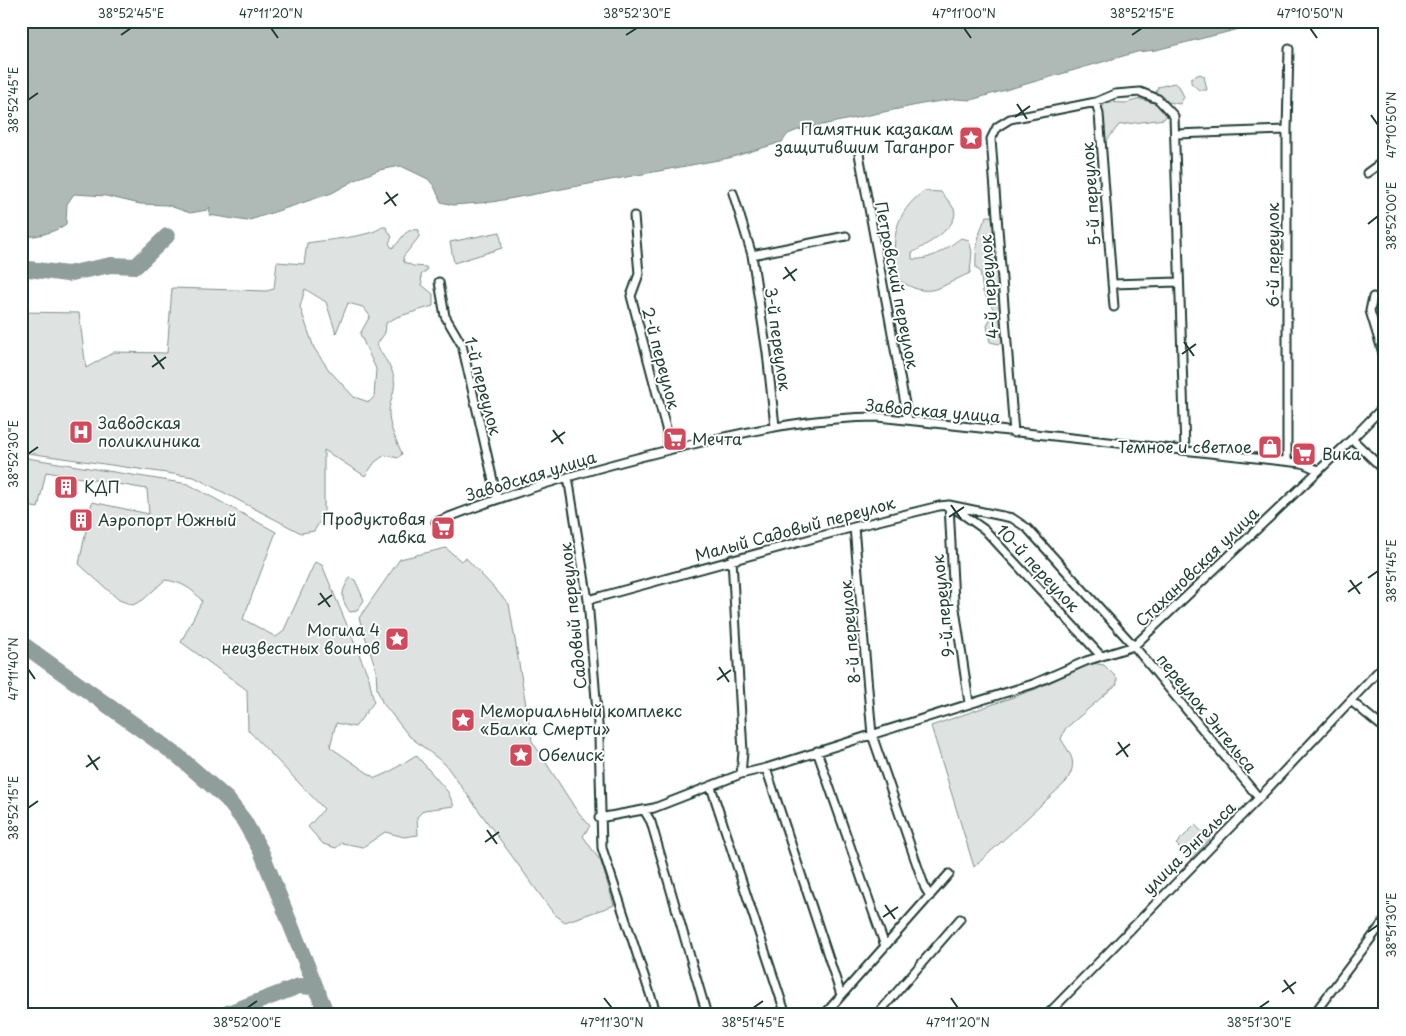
<svg xmlns="http://www.w3.org/2000/svg" width="1406" height="1036" font-family="'Playpen Sans',sans-serif">
  <style>
    .green { fill: #dee3e2; stroke: #7e908b; fill-rule: evenodd }
    .water { fill: #afbab7; stroke: #758883 }
    .lines { fill: none; stroke-linecap: round; stroke-linejoin: round }
    .taxiway { stroke: #8f9e9a; stroke-width: 16 }
    .minor-casing { stroke: #1f3d34; stroke-width: 11 }
    .minor { stroke: #fff; stroke-width: 7 }
    .ticks { fill: none; stroke: #1f3d34; stroke-width: 2 }
    .labels { text-anchor: middle; stroke-width: 4; stroke-linejoin: round; paint-order: stroke }
    .poi-label { font-size: 16px; fill: #1f3d34; stroke: #fff; text-anchor: start }
    .street-label { font-size: 16px; fill: #1f3d34; stroke: #fff }
    .neatline { fill: none; stroke: #1f3d34; stroke-width: 2 }
    .ticks-label { font-size: 12px; text-anchor: middle; fill: #1f3d34 }
  </style>
  <rect width="100%" height="100%" fill="#fff"/>
  <filter id="ink" filterUnits="userSpaceOnUse"><feTurbulence type="fractalNoise" baseFrequency=".02" numOctaves="2"/><feDisplacementMap in="SourceGraphic" scale="10" xChannelSelector="R" yChannelSelector="G"/><feConvolveMatrix kernelMatrix="1 2 1 2 8 2 1 2 1" color-interpolation-filters="sRGB"/></filter>
  <g filter="url(#ink)">
    <!-- green -->
    <path class="green" d="M1200 74 1204 76 1207 90H1199L1191 83V78Z
      M1174 83 1179 86 1184 97 1180 104 1162 101 1155 95 1158 87Z
      M1140 99 1158 104 1167 115 1164 119 1119 125 1104 144 1099 114 1105 102 1126 103Z
      M924 191 941 192C945 197 951 203 954 209 961 226 924 246 912 253V259C931 261 947 248 961 238L969 240 972 252 970 273C941 285 930 302 898 279 891 242 892 215 924 191Z
      M987 216H992L995 227 1004 340 999 344 990 342 987 326 994 310 983 292 980 271 976 268C975 252 978 230 987 216Z
      M382 227H386L392 237 389 243 392 248C402 242 403 227 419 230V237L403 257 404 262 413 266 426 267 427 270 421 275 422 285 433 294V306L397 317 386 323 385 333 377 344C381 355 389 363 392 371 399 389 389 398 389 413 389 428 397 441 402 454L398 458 385 455 375 462 365 476 324 450V515L314 531 301 533 194 477 21 452V312L79 313 86 368 114 352 167 353 172 288 266 291 274 289 277 262 304 264 307 243C324 240 371 237 382 227ZM305 289 326 302 336 333 348 303 363 307 370 316 360 334 376 369 374 397 369 402 354 397 329 370 314 348 300 307Z
      M500 232 502 248 454 263 450 242Z
      M21 457 188 484 276 532 243 619 276 637 283 632 315 562 322 565 369 678 374 702 355 727 336 723 330 747 375 778 388 773 416 755 448 792 454 806 424 810 417 817 418 835 404 837 385 832 363 847 342 843 336 848 323 844 308 827 324 809 248 730 247 690 181 642 202 601C192 588 181 582 165 580L143 600 133 605 119 600 79 564 92 502 149 514 147 489 46 472 38 508 21 505Z
      M446 548 461 561 466 558 509 604 532 741 575 808 590 826 583 836 601 862 614 905 612 906 565 922 554 914 445 764 409 736 382 702 377 689 376 669 359 618 400 559Z
      M350 578 355 580 364 600 357 611 350 612C340 599 341 591 350 578Z
      M1092 663 1104 665 1117 678V684L1065 729 1061 739C1072 757 1078 762 1066 782L974 867 931 726 1036 689Z
      M1195 825 1210 839 1191 859 1176 844Z"/>
    <!-- water -->
    <path class="water" d="M21 21H1271L1156 50 1137 52 971 100 955 99 922 104 798 130 788 134 782 142 729 158 492 202 453 205 441 202 434 186 428 179 401 166 379 170 359 178 332 193 247 221 209 215 210 207 207 210 190 213 167 205 140 204 106 196 74 194 67 204 66 224C54 233 36 237 21 237Z"/>
    <g class="lines">
      <!-- taxiway -->
      <path class="taxiway" d="M21 268 67 274 111 265 136 266 167 236
        M21 643 178 756 227 799 244 821 261 851 327 1015
        M223 1015 299 986 313 987 319 994"/>
      <!-- minor casing -->
      <g class="minor-casing">
        <path id="minor" d="M1096 102 1099 114 1114 307
          M1176 134 1287 130
          M859 154 908 420
          M1367 173 1385 160
          M733 193 752 255 767 353 775 426
          M634 216 639 274 631 296 666 428 669 450
          M752 255 846 236
          M439 282 445 316 462 345 497 498
          M1112 284 1178 282
          M1373 297 1370 311 1385 360
          M1014 433 991 139 997 127 1010 119 1096 102 1115 94 1140 92 1158 99 1174 116 1185 450
          M1352 439 1385 471
          M1287 461V130L1289 49
          M568 477 588 600 599 737 602 848 657 1015
          M949 505 954 602 969 703
          M954 508 985 530 1101 656
          M436 522C522 488 611 463 702 442 760 429 818 417 878 417L1302 463 1318 470
          M854 527 872 735 925 888 930 896
          M732 559 743 752 741 774
          M588 600 854 527 939 506 949 505 1012 518 1027 528 1134 646 1259 798
          M1351 701 1385 729
          M817 751 885 946
          M766 768 841 995
          M711 787 786 1015
          M644 810 651 822 707 1015
          M599 818 654 808 741 774 766 768 1033 684 1086 661 1134 646 1352 439 1385 405
          M1053 1009 1060 1015
          M824 1015 949 874
          M877 1015 960 919
          M1047 1015 1259 798 1385 664
          M1313 1015 1385 920"/>
      </g>
      <!-- minor -->
      <use href="#minor" class="minor"/>
    </g>
  </g>
  <!-- ticks -->
  <path class="ticks" d="M271 28 278 38M964 28 971 38M1310 28 1317 38M121 35 131 28M626 35 637 28M1132 35 1142 28M28 100 38 93M1017 104 1027 119M1371 115 1378 125M1015 117 1030 106M386 192 396 206M384 204 398 194M1368 224 1378 216M785 267 795 281M783 279 797 269M1184 342 1194 356M1182 354 1196 344M154 355 164 369M152 367 166 357M553 430 563 444M551 442 565 432M28 454 38 447M951 505 961 519M949 517 964 507M1368 578 1378 571M1350 580 1360 594M1348 592 1362 582M320 593 330 607M318 605 332 595M719 667 729 682M28 669 35 679M717 680 731 670M1118 742 1128 757M88 755 98 770M1116 755 1130 744M86 767 100 757M28 808 38 801M487 830 497 844M485 842 499 832M885 905 895 919M883 917 898 907M1368 932 1378 925M1284 980 1294 994M1282 992 1296 982M604 998 612 1008M951 998 958 1008M247 1008 257 1001M753 1008 763 1001M1259 1008 1269 1001"/>
  <!-- icons -->
  <defs>
    <g id="sight-square" transform="scale(1.25)"><rect x="-9" y="-9" width="18" height="18" rx="4" fill="#d1495b" stroke="#fff"/><path d="M0-6L1.8-2.2L6-1.7L2.9 1.2L3.7 5.4L0 3.3L-3.7 5.4L-2.9 1.2L-6-1.7L-1.8-2.2Z" fill="#fff"/></g>
    <g id="hospital-square" transform="scale(1.25)"><rect x="-9" y="-9" width="18" height="18" rx="4" fill="#d1495b" stroke="#fff"/><path d="M-5-5h3v3.5h4V-5h3V5h-3V1.5h-4V5h-3Z" fill="#fff"/></g>
    <g id="supermarket-square" transform="scale(1.25)"><rect x="-9" y="-9" width="18" height="18" rx="4" fill="#d1495b" stroke="#fff"/><path d="M-6-5.5h2.5l.6 2H6L4.5 2H-2.5L-4.4-4H-6ZM-1.5 3.2a1.3 1.3 0 1 0 .1 0ZM3 3.2a1.3 1.3 0 1 0 .1 0Z" fill="#fff"/></g>
    <g id="shop-square" transform="scale(1.25)"><rect x="-9" y="-9" width="18" height="18" rx="4" fill="#d1495b" stroke="#fff"/><path d="M-5-2.5h2.3a2.7 3.5 0 0 1 5.4 0H5L5.5 6h-11ZM-1.5-2.5h3a1.5 2.3 0 0 0-3 0Z" fill="#fff"/></g>
    <g id="building-square" transform="scale(1.25)"><rect x="-9" y="-9" width="18" height="18" rx="4" fill="#d1495b" stroke="#fff"/><path d="M-4-6H4V6H1V3H-1V6H-4ZM-2.5-4.3h1.7v1.8h-1.7ZM.8-4.3h1.7v1.8H.8ZM-2.5-1h1.7V.8h-1.7ZM.8-1h1.7V.8H.8Z" fill="#fff"/></g>
  </defs>
  <g fill-rule="evenodd">
    <use href="#sight-square" x="971" y="138"/>
    <use href="#hospital-square" x="81" y="432"/>
    <use href="#supermarket-square" x="675" y="439"/>
    <use href="#shop-square" x="1270" y="447"/>
    <use href="#supermarket-square" x="1304" y="454"/>
    <use href="#building-square" x="66" y="487"/>
    <use href="#building-square" x="81" y="520"/>
    <use href="#supermarket-square" x="443" y="528"/>
    <use href="#sight-square" x="397" y="639"/>
    <use href="#sight-square" x="463" y="720"/>
    <use href="#sight-square" x="521" y="755"/>
  </g>
  <g class="labels">
    <!-- poi labels -->
    <g class="poi-label">
      <text x="954" y="135" text-anchor="end">Памятник казакам<tspan x="954" dy="18">защитившим Таганрог</tspan></text>
      <text x="98" y="429">Заводская<tspan x="98" dy="18">поликлиника</tspan></text>
      <text x="692" y="445">Мечта</text>
      <text x="1252" y="453" text-anchor="end">Темное и светлое</text>
      <text x="1322" y="460">Вика</text>
      <text x="84" y="493">КДП</text>
      <text x="426" y="525" text-anchor="end">Продуктовая<tspan x="426" dy="18">лавка</tspan></text>
      <text x="98" y="526">Аэропорт Южный</text>
      <text x="380" y="636" text-anchor="end">Могила 4<tspan x="380" dy="18">неизвестных воинов</tspan></text>
      <text x="480" y="717">Мемориальный комплекс<tspan x="480" dy="18">«Балка Смерти»</tspan></text>
      <text x="538" y="761">Обелиск</text>
    </g>
    <!-- street labels -->
    <g class="street-label">
      <text transform="translate(1091 194) rotate(-94)" y="6">5-й переулок</text>
      <text transform="translate(1273 255) rotate(-90)" y="6">6-й переулок</text>
      <text transform="translate(897 285) rotate(79)" y="6">Петровский переулок</text>
      <text transform="translate(989 287) rotate(-94)" y="6">4-й переулок</text>
      <text transform="translate(778 339) rotate(82)" y="6">3-й переулок</text>
      <text transform="translate(661 358) rotate(75)" y="6">2-й переулок</text>
      <text transform="translate(483 386) rotate(75)" y="6">1-й переулок</text>
      <text transform="translate(933 411) rotate(5)" y="6">Заводская улица</text>
      <text transform="translate(531 476) rotate(-17)" y="6">Заводская улица</text>
      <text transform="translate(795 529) rotate(-15)" y="6">Малый Садовый переулок</text>
      <text transform="translate(1197 567) rotate(-44)" y="6">Стахановская улица</text>
      <text transform="translate(1038 568) rotate(47)" y="6">10-й переулок</text>
      <text transform="translate(943 606) rotate(-96)" y="6">9-й переулок</text>
      <text transform="translate(573 616) rotate(-96)" y="6">Садовый переулок</text>
      <text transform="translate(850 632) rotate(-95)" y="6">8-й переулок</text>
      <text transform="translate(1207 713) rotate(51)" y="6">переулок Энгельса</text>
      <text transform="translate(1189 848) rotate(-45)" y="6">улица Энгельса</text>
    </g>
  </g>
  <!-- margin -->
  <rect width="1406" height="1036" fill="none" stroke="#fff" stroke-width="55"/>
  <rect x="28" y="28" width="1350" height="980" class="neatline"/>
  <g class="ticks-label">
    <text x="131" y="18">38°52'45"E</text>
    <text x="271" y="18">47°11'20"N</text>
    <text x="637" y="18">38°52'30"E</text>
    <text x="964" y="18">47°11'00"N</text>
    <text x="1142" y="18">38°52'15"E</text>
    <text x="1310" y="18">47°10'50"N</text>
    <text transform="translate(14 100) rotate(-90)" y="4">38°52'45"E</text>
    <text transform="translate(1392 125) rotate(-90)" y="4">47°10'50"N</text>
    <text transform="translate(1392 216) rotate(-90)" y="4">38°52'00"E</text>
    <text transform="translate(14 454) rotate(-90)" y="4">38°52'30"E</text>
    <text transform="translate(1392 571) rotate(-90)" y="4">38°51'45"E</text>
    <text transform="translate(14 669) rotate(-90)" y="4">47°11'40"N</text>
    <text transform="translate(14 808) rotate(-90)" y="4">38°52'15"E</text>
    <text transform="translate(1392 925) rotate(-90)" y="4">38°51'30"E</text>
    <text x="247" y="1027">38°52'00"E</text>
    <text x="612" y="1027">47°11'30"N</text>
    <text x="753" y="1027">38°51'45"E</text>
    <text x="958" y="1027">47°11'20"N</text>
    <text x="1259" y="1027">38°51'30"E</text>
  </g>
</svg>
